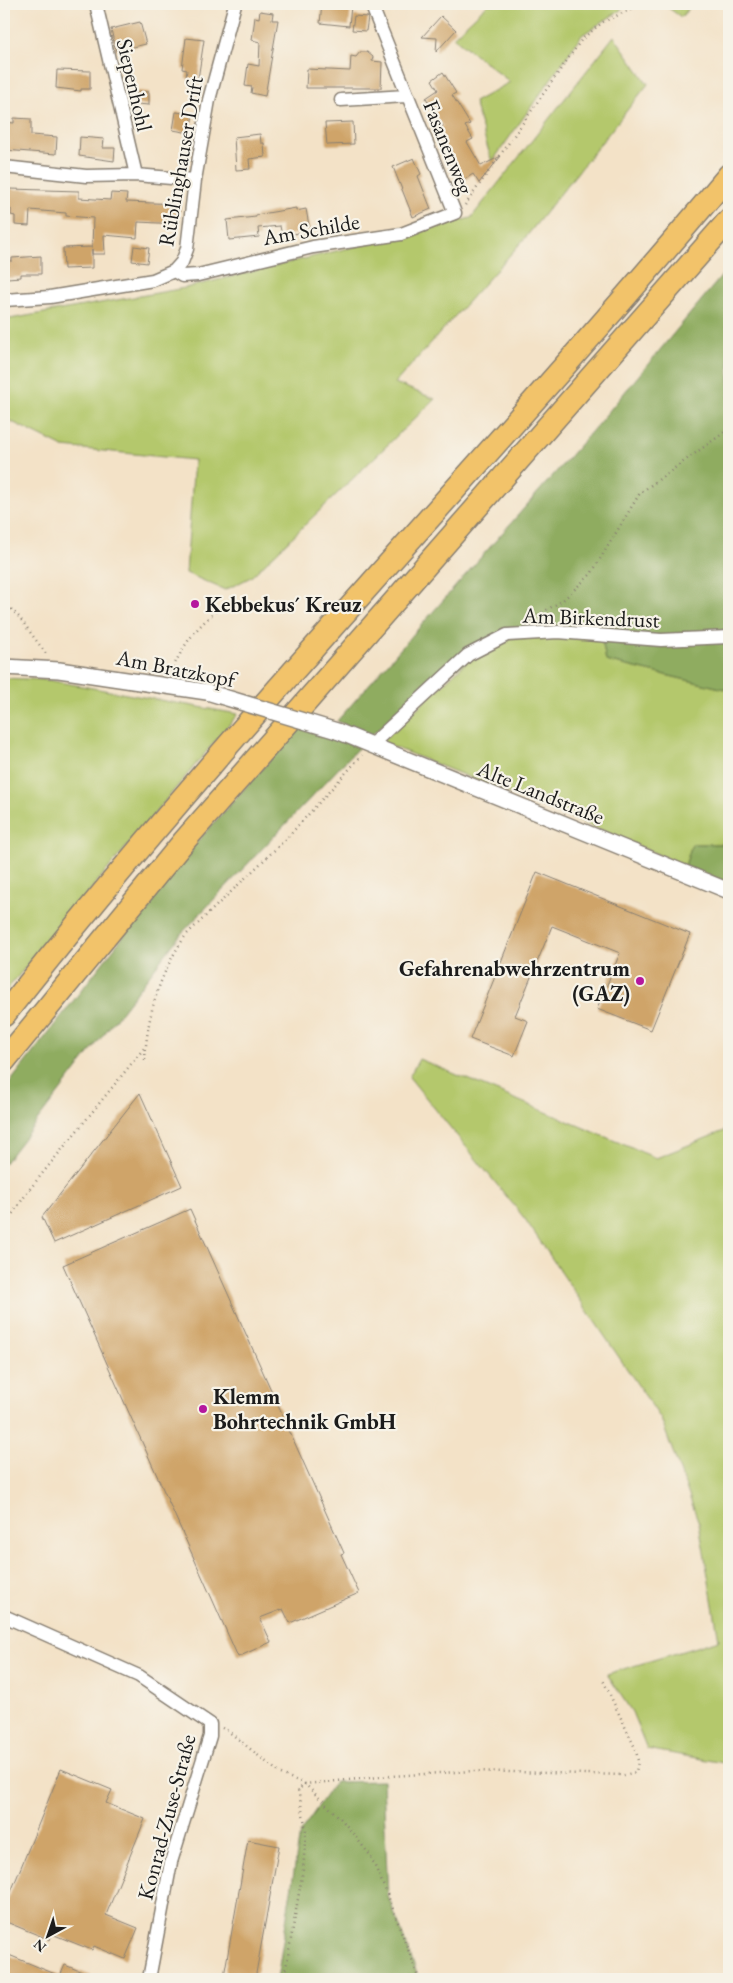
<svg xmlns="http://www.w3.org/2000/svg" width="733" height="1983" font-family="'EB Garamond',serif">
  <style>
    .green { fill: #b4c86c; stroke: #687244 }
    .forest { fill: #8fac60; stroke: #56643e }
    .building { fill: #cfa469 }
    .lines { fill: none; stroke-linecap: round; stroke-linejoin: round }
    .minor-casing { stroke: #887f72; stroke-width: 15 }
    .tertiary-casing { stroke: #887f72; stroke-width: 18 }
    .motorway-casing { stroke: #887f72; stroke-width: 25 }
    .path { stroke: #887f72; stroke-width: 2.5; stroke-dasharray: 1 4; stroke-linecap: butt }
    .minor { stroke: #fff; stroke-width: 12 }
    .tertiary { stroke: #fff; stroke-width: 15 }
    .motorway { stroke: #f2c36a; stroke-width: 22 }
    .tertiary-bridge-casing { stroke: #887f72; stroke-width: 18; stroke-linecap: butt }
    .tertiary-bridge { stroke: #fff; stroke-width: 15 }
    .poi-dot { fill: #b5179e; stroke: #f7f3e8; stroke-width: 2 }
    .labels { text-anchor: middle; stroke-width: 4.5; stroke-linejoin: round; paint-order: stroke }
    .street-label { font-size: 22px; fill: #1c1c1c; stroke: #f7f3e8 }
    .poi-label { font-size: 22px; font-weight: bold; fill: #1c1c1c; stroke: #f7f3e8; text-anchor: start }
  </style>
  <rect width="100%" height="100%" fill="#f7f3e8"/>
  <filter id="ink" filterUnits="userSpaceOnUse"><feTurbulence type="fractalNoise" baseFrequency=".02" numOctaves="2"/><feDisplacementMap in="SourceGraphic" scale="10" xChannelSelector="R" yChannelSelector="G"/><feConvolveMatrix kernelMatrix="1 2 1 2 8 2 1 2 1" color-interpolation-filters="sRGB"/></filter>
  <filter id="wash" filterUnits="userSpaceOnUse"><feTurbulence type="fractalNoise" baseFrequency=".0096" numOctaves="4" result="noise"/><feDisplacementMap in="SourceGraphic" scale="20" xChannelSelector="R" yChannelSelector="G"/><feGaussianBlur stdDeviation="1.12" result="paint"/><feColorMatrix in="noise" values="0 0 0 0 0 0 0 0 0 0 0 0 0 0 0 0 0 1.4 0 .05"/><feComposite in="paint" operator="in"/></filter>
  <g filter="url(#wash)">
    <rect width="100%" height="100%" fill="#f3e2c7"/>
    <!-- green -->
    <path class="green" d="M488 4H630L582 35 492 162 474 102 510 82 453 37Z
      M663 4H693L681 17Z
      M614 36 648 84 526 237 395 383 435 399 251 577 225 590 186 573 194 460 63 447 4 418V320L185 288 471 218Z
      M601 634 606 661 729 690V841L725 844H692L685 866 606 832 381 742 471 658 509 638Z
      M4 678 48 680 238 714 4 993Z
      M419 1059 656 1158 729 1129V1764L647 1749 632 1712 607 1674 719 1640 699 1523 661 1419 525 1219 409 1077Z"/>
    <!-- forest -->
    <path class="forest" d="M729 267V690L606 661 600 628 553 625 508 632 426 690 370 736 337 721 599 423Z
      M300 726 359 747 181 934 4 1164V1090L195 844Z
      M729 841V884L685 866 692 844H725Z
      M383 1781 388 1896 419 1979H277L300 1833 335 1782Z"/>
    <g id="blocks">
      <!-- building -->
      <path class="building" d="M322 4 351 6 349 26 320 23Z
        M260 11 273 13 272 20H278L265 96 251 93 252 87 245 86 248 64 259 66 260 42 252 40 255 17 259 18Z
        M354 16 368 17 366 31 352 30Z
        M441 16 456 30 436 52 437 38 422 37Z
        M140 22 146 44 116 51 111 29Z
        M186 38 204 40 198 79 186 78 187 70 182 69Z
        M360 52H367L373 57 372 61 382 62 381 88H306L307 69 350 71 351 56 356 57Z
        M57 70 90 71V89H81V91L56 88Z
        M443 72 456 93 452 95 470 124 465 126 473 139 467 142 481 166 501 156 479 183 473 174 461 182 434 132 443 126 426 98 438 90 432 80Z
        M137 91 149 92V105L136 104Z
        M176 112 193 114 190 133 173 130Z
        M14 118 31 119V135L57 137 56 154 4 150V122L14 123Z
        M353 122 354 144 327 145 325 123Z
        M260 134 261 143H264L265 157 249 159 250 169 236 170 234 137Z
        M80 137 104 139 103 148H115L114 161 79 156Z
        M414 158 421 174 418 176 431 209 413 217 393 167Z
        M10 189 79 191V198L110 200 111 193 127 194 126 202 180 204 179 224 138 222 137 238 104 235 105 254H92V249V268L64 269 63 248 92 247 93 218 66 216V213L30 210 29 226 15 225V216L11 215V209H4V196H9Z
        M296 208V211L306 209 310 231 282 236 280 226 258 228 259 237 229 240 227 220 256 217V215Z
        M134 246 149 248 147 263 132 261Z
        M41 256V274H21V277L7 278V261H12V258Z
        M537 872 690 934 651 1030 597 1009 620 953 552 926 515 1016 528 1021 514 1056 470 1039Z
        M140 1093 182 1186 54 1243 42 1217Z
        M190 1209 344 1553 341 1554 359 1593 290 1623 283 1609 260 1618 271 1642 238 1657 63 1265Z
        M61 1769 112 1790 106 1803 145 1819 106 1915 138 1928 125 1959 94 1946 92 1950 52 1934 50 1940 4 1921V1909Z
        M248 1840 279 1846 255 1979 224 1976Z
        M4 1953 60 1976 65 1965 99 1979H4Z"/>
    </g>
  </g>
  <g filter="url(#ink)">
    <use href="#blocks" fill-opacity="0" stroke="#887f72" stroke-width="1"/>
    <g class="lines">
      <!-- minor casing -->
      <g class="minor-casing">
        <path id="minor" d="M96 4 136 175
          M341 100 406 96
          M4 167 86 176 136 175 195 180
          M174 271 182 276 198 275 313 247 401 234 455 213 371 4
          M4 300 50 297 153 280 174 271 182 262 187 249 195 180 209 100 235 4
          M371 745 468 655 507 635 558 632 661 640 729 637
          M4 1616 139 1676 210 1724V1736L171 1862 149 1979"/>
      </g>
      <!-- tertiary casing -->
      <g class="tertiary-casing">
        <path id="tertiary" d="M4 667 59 670 207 692
          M337 731 729 891"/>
      </g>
      <!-- motorway casing -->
      <g class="motorway-casing">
        <path id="motorway" d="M4 1015C232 724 492 459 729 175
          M4 1061 185 840 729 220"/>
      </g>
      <!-- path -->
      <path class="path" d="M465 205 582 39 603 22 629 10 636 4
        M4 602 19 617 47 655
        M529 620 562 601 591 574 640 493 729 429
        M171 672C185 641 198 625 225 604
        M145 1060C147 1014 160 972 186 935L287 838 362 755
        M4 1226 29 1190 145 1047
        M222 1728 228 1731 281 1774 305 1784 342 1820 370 1855 388 1896 419 1979
        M284 1979 303 1870 306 1829 298 1790 305 1784 391 1776 473 1771 624 1775 636 1772 638 1761 636 1750 602 1678"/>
      <!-- minor -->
      <use href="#minor" class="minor"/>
      <!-- tertiary -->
      <use href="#tertiary" class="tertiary"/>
      <!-- motorway -->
      <use href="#motorway" class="motorway"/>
      <!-- tertiary-bridge casing -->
      <g class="tertiary-bridge-casing">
        <path id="tertiary-bridge" d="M207 692 337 731"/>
      </g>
      <!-- tertiary-bridge -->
      <use href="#tertiary-bridge" class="tertiary-bridge"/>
    </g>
  </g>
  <!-- markers -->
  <g class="poi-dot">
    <circle cx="195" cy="604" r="5"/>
    <circle cx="640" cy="981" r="5"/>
    <circle cx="203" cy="1409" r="5"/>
  </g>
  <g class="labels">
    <!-- street labels -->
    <g class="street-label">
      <text transform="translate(135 85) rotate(77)" y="8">Siepenhohl</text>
      <text transform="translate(449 147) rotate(68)" y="8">Fasanenweg</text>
      <text transform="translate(180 161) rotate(-80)" y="8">Rüblinghauser Drift</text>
      <text transform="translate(311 229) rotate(-10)" y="8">Am Schilde</text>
      <text transform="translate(591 617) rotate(2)" y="8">Am Birkendrust</text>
      <text transform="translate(176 668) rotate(11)" y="8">Am Bratzkopf</text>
      <text transform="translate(541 792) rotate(22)" y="8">Alte Landstraße</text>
      <text transform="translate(166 1817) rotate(-75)" y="8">Konrad-Zuse-Straße</text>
    </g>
    <!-- poi labels -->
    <g class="poi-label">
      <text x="205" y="612">Kebbekus´ Kreuz</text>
      <text x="630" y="976" text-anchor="end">Gefahrenabwehrzentrum<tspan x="630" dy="25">(GAZ)</tspan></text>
      <text x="213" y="1404">Klemm<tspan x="213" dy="25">Bohrtechnik GmbH</tspan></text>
    </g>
  </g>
  <!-- margin -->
  <rect width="733" height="1983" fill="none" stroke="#f7f3e8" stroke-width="20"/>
  <!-- north arrow -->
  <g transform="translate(48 1936) rotate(220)" stroke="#f7f3e8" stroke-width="4" paint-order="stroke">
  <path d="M0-4L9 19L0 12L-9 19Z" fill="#1c1c1c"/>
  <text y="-8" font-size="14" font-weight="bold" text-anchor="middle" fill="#1c1c1c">N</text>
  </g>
</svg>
